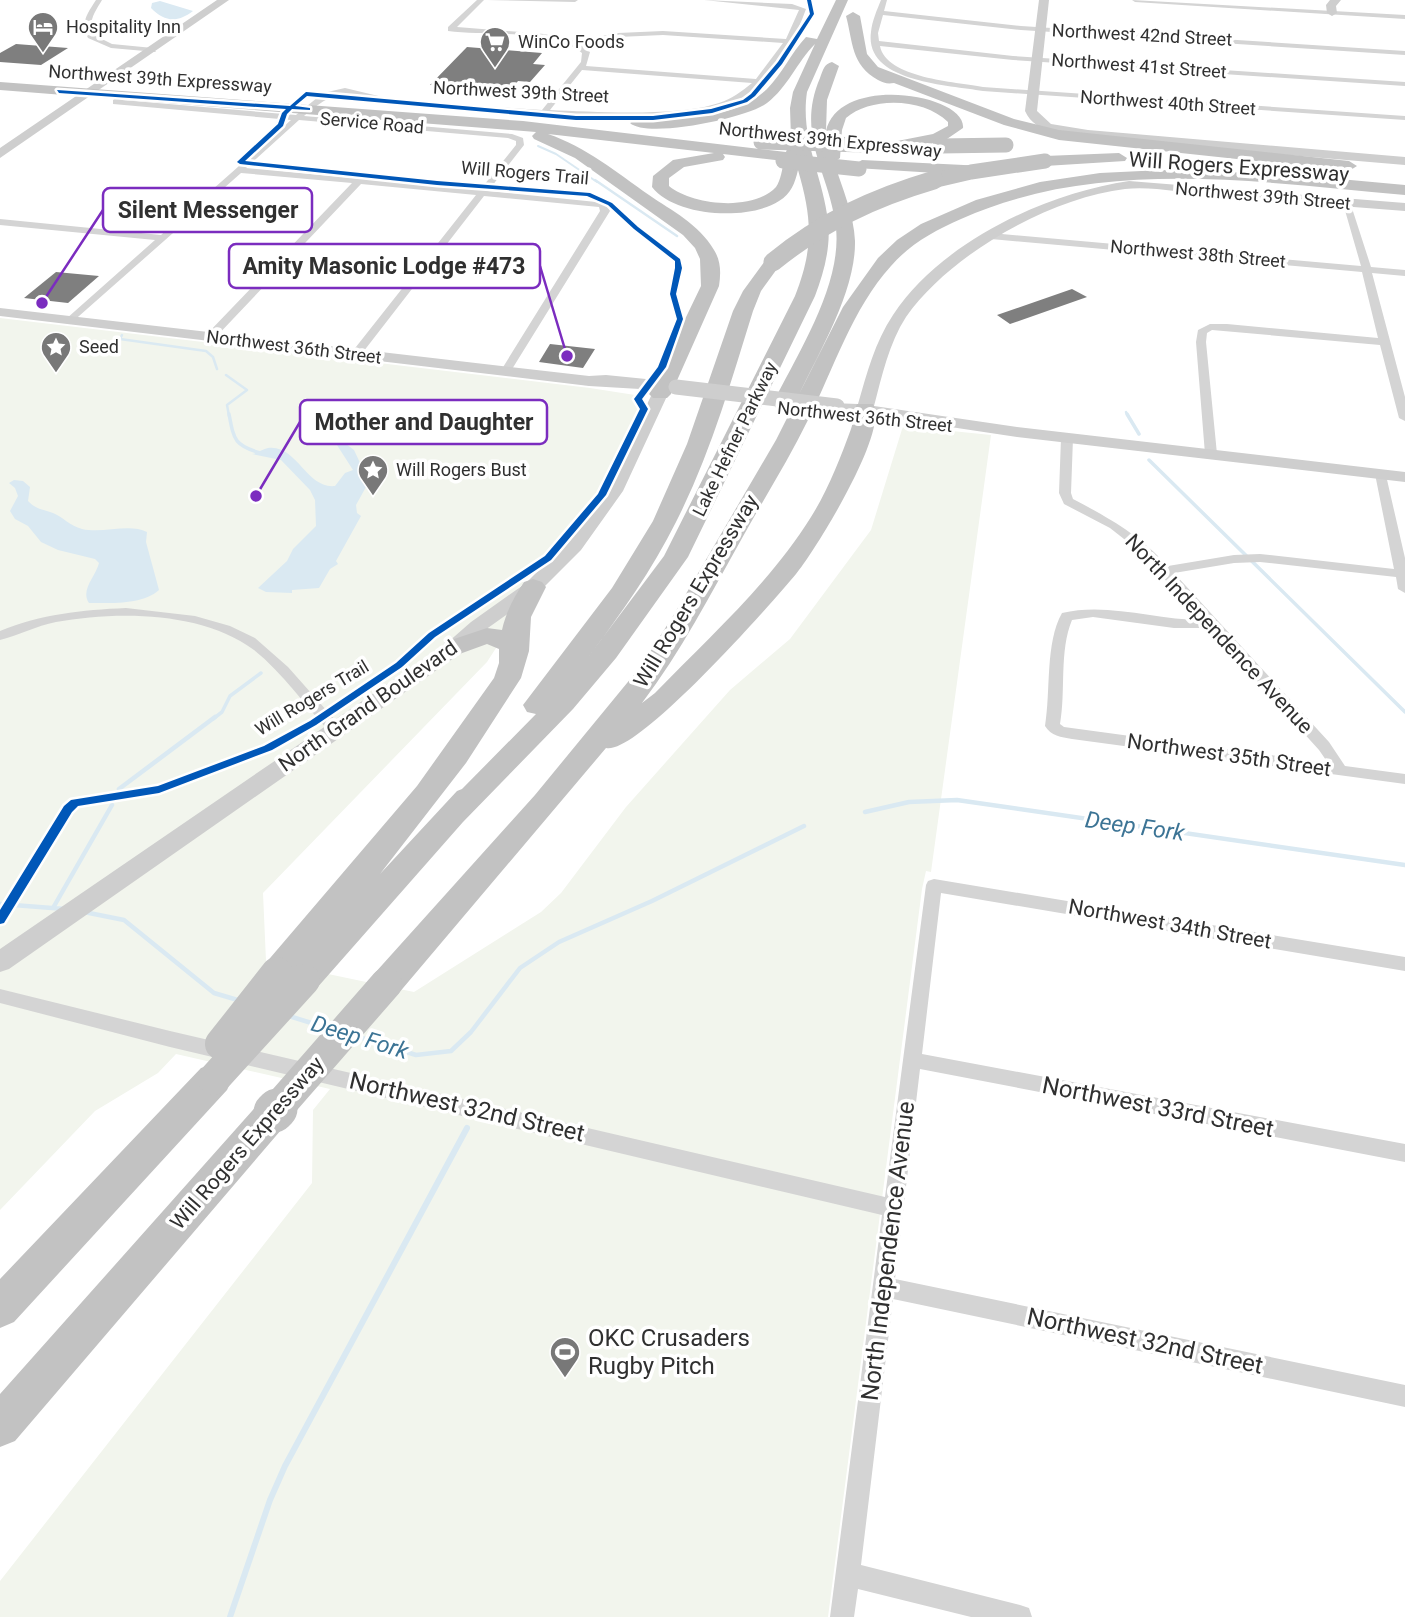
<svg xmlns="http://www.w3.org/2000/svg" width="1405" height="1617" font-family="Roboto,sans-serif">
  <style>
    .green { fill: #f2f5ed }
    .water { fill: #dae9f2 }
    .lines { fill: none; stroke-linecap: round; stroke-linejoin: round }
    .stream-far4 { stroke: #dae9f2; stroke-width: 2 }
    .stream-far3 { stroke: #dae9f2; stroke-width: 2.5 }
    .stream-far2 { stroke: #dae9f2; stroke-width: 3.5 }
    .stream-far1 { stroke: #dae9f2; stroke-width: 4.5 }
    .stream { stroke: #dae9f2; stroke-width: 6 }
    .building { fill: #7f7f7f }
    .street { fill: #d4d4d4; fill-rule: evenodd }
    .secondary { fill: #cecece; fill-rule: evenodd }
    .highway { fill: #c2c2c2; fill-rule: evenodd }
    .secondary-bridge { stroke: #cecece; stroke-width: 15 }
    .highway-bridge-far3 { stroke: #c2c2c2; stroke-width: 15 }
    .highway-bridge-far2 { stroke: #c2c2c2; stroke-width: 19 }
    .highway-bridge-far1 { stroke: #c2c2c2; stroke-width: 32 }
    .highway-bridge { stroke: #c2c2c2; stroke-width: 41 }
    .cycleway-casing { stroke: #fff; stroke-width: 5 }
    .cycleway { fill: #0057b8; fill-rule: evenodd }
    .labels { text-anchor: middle; stroke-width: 7; stroke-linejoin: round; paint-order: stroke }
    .far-poi-label { font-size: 18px; fill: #303030; stroke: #fff; text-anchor: start }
    .far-street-label { font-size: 18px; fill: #303030; stroke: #fff }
    .street-label { font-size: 21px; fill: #303030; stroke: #fff }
    .water-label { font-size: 23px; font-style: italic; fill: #3c7495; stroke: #fff }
    .near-street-label { font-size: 24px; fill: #303030; stroke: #fff }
    .near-poi-label { font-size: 24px; fill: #303030; stroke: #fff; text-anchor: start }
    .leader { fill: none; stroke: #7b2cbf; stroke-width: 2.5 }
    .callout-dot { fill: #7b2cbf; stroke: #fff; stroke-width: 2.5 }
    .callout { fill: #fff; stroke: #7b2cbf; stroke-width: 2.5 }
    .callout-label { font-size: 23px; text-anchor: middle; font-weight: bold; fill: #303030 }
  </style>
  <rect width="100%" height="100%" fill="#fff"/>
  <!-- green -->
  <path class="green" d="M0 318 590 388 635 395 645 401 615 467 597 496 545 557 516 575 524 583 511 595 507 631 487 662 263 893 266 961 414 992 541 912 561 893 626 807 730 690 790 639 871 530 903 426 991 435 931 872 926 871 922 889 828 1617H0V1581L312 1183 313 1110 330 1089 176 1054 158 1073 95 1111 0 1210Z"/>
  <!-- water -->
  <path class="water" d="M160 1 193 11C177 23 165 22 151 8L152 3Z
    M341 440 354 450 362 467 365 468 366 487 356 505 357 513 361 516 336 561 338 564 330 569 319 588 292 590V593L266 592 258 588 287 561 293 549 316 526 315 500 310 490 281 460 252 454C258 453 263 449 268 448 297 444 306 489 335 486L345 473 353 470 335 442Z
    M14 480 23 481 30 487 28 501C37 510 42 509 53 513 63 517 70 526 82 529 103 534 129 523 147 532L146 542 159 590C143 605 110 603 89 603 80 590 96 576 99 563L95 559 58 550 41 542 28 526 15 519 10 511 18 496 15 488 9 483Z"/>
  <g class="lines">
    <!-- stream-far4 -->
    <path class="stream-far4" d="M538 146 556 154 597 182"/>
    <!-- stream-far3 -->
    <path class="stream-far3" d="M595 180 677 236
      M122 335 120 339 206 351 213 357 217 369
      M226 375 247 390 227 405 229 416
      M1126 412 1128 416"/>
    <!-- stream-far2 -->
    <path class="stream-far2" d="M229 414C234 440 234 445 260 453
      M1127 414 1139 434
      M1149 460 1405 712
      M213 719 222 712 230 696 261 673"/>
    <!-- stream-far1 -->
    <path class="stream-far1" d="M119 789 215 717
      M865 812 909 802 957 800 1405 865
      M0 904 65 909
      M53 908 112 805
      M84 912 124 920 214 993 241 1001
      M289 1016 331 1029
      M356 1036 416 1055 451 1051 471 1032 520 968 559 942 652 901 804 826"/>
    <!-- stream -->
    <path class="stream" d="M230 1617 270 1500 285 1466 467 1128"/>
  </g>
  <!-- building -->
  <path class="building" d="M16 44 68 48 41 65 0 62V53Z
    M467 47 542 53 533 64 545 65 530 82 518 81 510 91 430 85Z
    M56 272 99 276 68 303 24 298Z
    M1072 289 1087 297 1010 324 997 315Z
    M550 344 595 349 583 368 539 362Z"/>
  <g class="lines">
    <!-- street -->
    <path class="street" d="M96 0H102C95 12 87 22 94 35L112 44 153 48 156 52 111 48 88 38C80 23 87 14 96 0Z
      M477 0H484L457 27 544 34 576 41 618 33 663 31 786 39 799 10 704 0 792 4 806 9C794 44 770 83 737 101 712 114 681 114 653 115 571 119 490 112 408 105 358 101 348 77 304 116L512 134 523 138 524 145 488 191 606 203 610 211 509 374 500 372 600 211 599 207 484 196 360 356 356 357 351 354 352 352 476 195 361 184 214 339H206V335L352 183 241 173 70 324 65 321 66 319 155 240 0 225V219L161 235 291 120 113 104V100L123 93 127 95 122 100 296 115 323 93 345 88 395 100 542 110 581 62 582 53C555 28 485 36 448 31V27ZM663 35 783 43 756 79 586 66 590 52 582 44 618 37ZM582 70 752 83C742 91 732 99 719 103 677 117 596 112 550 110ZM299 120 508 138 516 141V145L480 190 246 168Z
      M487 0H578L575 2Z
      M881 0H887L884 11 1021 26 1405 51V55L1021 30 883 15 878 33 879 41 1013 56 1405 82V86L1013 60 880 46C886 78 956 82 983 87L1405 116V120L983 91C947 85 864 82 871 32 872 21 877 10 881 0Z
      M1132 0 1405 15V19L1135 2Z
      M1342 200 1350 202 1371 267 1405 270V276L1372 273 1405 397V421L1399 418 1380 345 1212 330 1207 333 1206 342 1217 454 1211 458 1205 454 1196 342 1198 330 1210 324H1227L1378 338 1362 272 991 239 986 236 991 233 1361 266Z
      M1067 435 1073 438 1071 493 1073 499C1111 519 1139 535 1168 566L1234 555 1260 554 1394 569 1375 474 1381 470 1385 471 1405 558V593L1398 589 1396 577 1260 562 1234 563 1174 573 1329 742 1345 766 1405 774V784L1072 739C1061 737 1051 736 1045 726 1051 691 1045 643 1062 613 1107 602 1156 620 1202 620L1138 550 1110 528 1064 504 1059 493 1061 438ZM1093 617 1174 628H1209L1319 750 1328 763 1064 727 1060 724C1066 691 1059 651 1072 620Z
      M126 608 195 616 230 626 255 638 288 667 343 729 341 733H331C305 706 283 673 254 650 202 611 117 611 56 622 36 626 19 635 0 640V631C41 614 82 610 126 608Z
      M934 879 1405 957V971L941 893 922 1054 1405 1144V1162L920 1069 895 1279 1405 1385V1407L893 1299 861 1565 1020 1605 1029 1608 1032 1617H971L858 1589 854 1617H830L882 1215 170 1047 0 1003V989L170 1031 885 1197 926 885 928 881Z"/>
    <!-- secondary -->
    <path class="secondary" d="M217 0H229L0 158V148Z
      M1039 0H1049L1037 111 1051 124 1088 130 1405 157V165L1088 138C1065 134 1036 135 1025 111Z
      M1330 0H1341L1336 6 1337 13 1332 16 1327 13 1326 5Z
      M1129 181 1405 203V211C1340 206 1275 201 1210 195 1183 193 1152 186 1125 189 1050 198 950 254 906 317 889 343 882 376 874 406L1017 427 1405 472V482L1017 437 831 409 829 406 831 403 858 404C867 373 875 342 893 315 941 242 1046 193 1129 181Z
      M0 308 589 376 606 375 676 382 684 387 676 392 666 391 668 394 623 491 581 550 540 591 485 630 461 653 9 969 0 972V949L447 643 471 622 526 583 567 542 605 490 652 394 657 390 589 386 0 316Z"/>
    <!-- highway -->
    <path class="highway" d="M836 0H848L807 92C800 139 823 176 828 221 831 247 824 272 815 296L688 557 616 658 573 709 463 822 316 989 304 993 292 989 289 982 277 986 265 982 260 973 265 964 417 786 494 678 499 663V649L487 644 454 656 445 654 441 648 445 642 487 628 502 630C506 612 514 597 524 582L533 579 542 582 546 587 531 617 529 651 521 678 466 763 380 874 457 791 462 789 536 714 527 712 523 705 612 588 653 521 687 444 733 311 743 291 767 258H779L782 262 761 291 753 311C731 382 710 455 676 522 652 570 621 614 589 656L664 556 795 296C814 248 812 218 798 170 795 183 791 194 779 201 748 221 675 217 652 187L653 176 673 160 714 153 548 134C586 147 616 172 649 195 672 211 699 224 714 250 721 261 721 273 719 286L671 394 667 398H653L649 394 701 286 700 259 695 248 683 235 575 158 534 139 532 136 536 132 0 90V82L523 121 786 152 791 138 790 108 793 92 815 44C797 62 788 87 767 103 748 118 647 139 630 123L638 118C681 118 734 120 767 89 782 74 791 53 806 37L817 39ZM723 154 784 161C782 169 781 180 776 187 753 212 692 205 669 186V178L684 167 723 160 725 157Z
      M853 12 860 16 867 54 878 67 1014 119 1059 130 1349 161 1357 166 1349 171 1059 140 1004 125 894 83C887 84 884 83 878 80 851 65 853 42 846 16Z
      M832 62 839 66 827 100 826 131C839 73 967 94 963 128L944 141 893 151 885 146 887 143 933 134 948 126V122C924 98 871 96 846 118L842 130 840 158 834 162C842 188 854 214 855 241 856 293 816 357 795 403L792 408H776L773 403C798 353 842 285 836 228 830 173 795 136 820 78 823 70 824 64 832 62Z
      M1119 153 1127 158 1125 161 1045 166 1037 161 1045 156Z
      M862 160 984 166 992 171 984 176 856 168 854 165Z
      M1162 170 1285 174 1405 185V195C1259 182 1099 157 961 219 934 231 910 244 891 266 852 309 834 368 808 420 788 461 763 500 741 540 710 595 681 652 642 703L655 693C709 637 770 583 811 517 828 490 840 459 851 429 854 421 853 411 857 404H873C890 430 815 551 796 574 772 603 637 756 606 748L398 994 386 997 374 994 369 984 374 974 535 795 641 666 673 616 776 440 843 307 878 258 897 240 921 224 976 200 1040 182 1100 173Z
      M214 1064 227 1068 232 1079 227 1090 14 1322 0 1328V1279L201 1068Z
      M274 1096 287 1101 292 1112 287 1123 15 1441 0 1447V1394L261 1101Z"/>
    <!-- secondary-bridge -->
    <path class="secondary-bridge" d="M676 387 837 406"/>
    <!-- highway-bridge-far3 -->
    <path class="highway-bridge-far3" d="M761 142 863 145
      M940 146 1006 145
      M783 161 859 169
      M928 182 971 172 1045 161"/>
    <!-- highway-bridge-far2 -->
    <path class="highway-bridge-far2" d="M773 262C822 222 873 198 934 180"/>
    <!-- highway-bridge-far1 -->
    <path class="highway-bridge-far1" d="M221 1044 277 973
      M214 1079 304 980
      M275 1111 386 984"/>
    <!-- highway-bridge -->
    <path class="highway-bridge" d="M274 1112 277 1109"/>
    <!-- cycleway casing -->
    <g class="cycleway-casing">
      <path id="cycleway" d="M807 0H811L814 14 782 64 755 96 747 102 712 113 653 120H576L307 96 295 106 310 108V110L292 109 287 114 283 126 245 161 437 181 590 193 612 203 638 227 680 259 682 268 676 294 683 319 666 367 642 399 648 409 606 495 551 560 435 637 402 667 316 725 272 750 159 793 78 806 72 812 4 923 0 924V910L64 806 71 800 158 786 264 746 310 721 396 663 429 633 545 556 598 494 640 409 634 399 658 367 677 319 670 294 675 268V261L634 229 608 205 587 196 437 185 240 164 237 162 238 161 278 124 282 113 286 109 59 93 57 90 290 106 306 92 576 116H653L711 109 743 100 751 94 778 62 810 14Z"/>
    </g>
    <!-- cycleway -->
    <use href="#cycleway" class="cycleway"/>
  </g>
  <!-- icons -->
  <defs>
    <g id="hotel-pin" transform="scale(1.575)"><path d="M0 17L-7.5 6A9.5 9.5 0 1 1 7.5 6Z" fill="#787878" stroke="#fff"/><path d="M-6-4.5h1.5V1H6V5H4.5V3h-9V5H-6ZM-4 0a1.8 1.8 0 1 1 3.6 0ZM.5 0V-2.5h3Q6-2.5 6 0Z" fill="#fff"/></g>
    <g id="supermarket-pin" transform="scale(1.575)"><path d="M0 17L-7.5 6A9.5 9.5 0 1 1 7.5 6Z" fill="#787878" stroke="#fff"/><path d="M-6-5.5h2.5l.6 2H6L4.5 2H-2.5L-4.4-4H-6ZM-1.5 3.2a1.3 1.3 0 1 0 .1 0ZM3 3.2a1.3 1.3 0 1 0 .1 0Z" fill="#fff"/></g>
    <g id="sight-pin" transform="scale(1.575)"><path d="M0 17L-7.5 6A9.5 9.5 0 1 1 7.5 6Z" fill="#787878" stroke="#fff"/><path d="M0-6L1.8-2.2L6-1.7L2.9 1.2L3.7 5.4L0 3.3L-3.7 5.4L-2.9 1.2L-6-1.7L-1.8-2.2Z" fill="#fff"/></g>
    <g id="stadium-pin" transform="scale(1.575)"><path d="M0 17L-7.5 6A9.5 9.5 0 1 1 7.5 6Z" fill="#787878" stroke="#fff"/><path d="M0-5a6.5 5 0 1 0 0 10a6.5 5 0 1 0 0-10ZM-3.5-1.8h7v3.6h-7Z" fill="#fff"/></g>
  </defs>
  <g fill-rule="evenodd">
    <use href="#hotel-pin" x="43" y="27"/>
    <use href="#supermarket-pin" x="495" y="42"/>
    <use href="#sight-pin" x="56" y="347"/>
    <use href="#sight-pin" x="373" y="470"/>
    <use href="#stadium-pin" x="565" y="1352"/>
  </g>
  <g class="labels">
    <!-- far-poi labels -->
    <g class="far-poi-label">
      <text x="66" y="33">Hospitality Inn</text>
      <text x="518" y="48">WinCo Foods</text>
      <text x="79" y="353">Seed</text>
      <text x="396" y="476">Will Rogers Bust</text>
    </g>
    <!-- far-street labels -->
    <g class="far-street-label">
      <text transform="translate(1142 35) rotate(3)" y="6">Northwest 42nd Street</text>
      <text transform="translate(1139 66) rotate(4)" y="6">Northwest 41st Street</text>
      <text transform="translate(160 79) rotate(4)" y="6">Northwest 39th Expressway</text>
      <text transform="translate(521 92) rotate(3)" y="6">Northwest 39th Street</text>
      <text transform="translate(1168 103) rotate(4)" y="6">Northwest 40th Street</text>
      <text transform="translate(372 123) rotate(5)" y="6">Service Road</text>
      <text transform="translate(830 140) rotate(6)" y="6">Northwest 39th Expressway</text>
      <text transform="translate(525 173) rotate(5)" y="6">Will Rogers Trail</text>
      <text transform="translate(1263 196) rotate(5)" y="6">Northwest 39th Street</text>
      <text transform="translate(1198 254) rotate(5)" y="6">Northwest 38th Street</text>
      <text transform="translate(294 347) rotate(7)" y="6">Northwest 36th Street</text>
      <text transform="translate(865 417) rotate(6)" y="6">Northwest 36th Street</text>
      <text transform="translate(735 439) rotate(-64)" y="6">Lake Hefner Parkway</text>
      <text transform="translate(312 698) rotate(-31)" y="6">Will Rogers Trail</text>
    </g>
    <!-- street labels -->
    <g class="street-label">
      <text transform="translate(1239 167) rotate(4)" y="7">Will Rogers Expressway</text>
      <text transform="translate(696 591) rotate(-59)" y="7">Will Rogers Expressway</text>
      <text transform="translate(1219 634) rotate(47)" y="7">North Independence Avenue</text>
      <text transform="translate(368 706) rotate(-35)" y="7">North Grand Boulevard</text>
      <text transform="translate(1229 755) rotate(8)" y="7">Northwest 35th Street</text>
      <text transform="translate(1170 924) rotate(10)" y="7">Northwest 34th Street</text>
      <text transform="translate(247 1143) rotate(-49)" y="7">Will Rogers Expressway</text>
    </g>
    <!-- water labels -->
    <g class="water-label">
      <text transform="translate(1135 826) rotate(8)" y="8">Deep Fork</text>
      <text transform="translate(360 1037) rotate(17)" y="8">Deep Fork</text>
    </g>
    <!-- near-street labels -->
    <g class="near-street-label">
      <text transform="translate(467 1107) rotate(13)" y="8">Northwest 32nd Street</text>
      <text transform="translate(1158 1107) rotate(11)" y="8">Northwest 33rd Street</text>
      <text transform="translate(888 1251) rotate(-83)" y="8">North Independence Avenue</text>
      <text transform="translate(1145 1341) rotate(12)" y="8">Northwest 32nd Street</text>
    </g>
    <!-- near-poi labels -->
    <g class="near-poi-label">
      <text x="588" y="1346">OKC Crusaders<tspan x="588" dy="28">Rugby Pitch</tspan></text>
    </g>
  </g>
  <!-- callouts -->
  <path class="leader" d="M42 303L103 210M567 356L540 266M256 496L300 422"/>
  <g class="callout-dot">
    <circle cx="42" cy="303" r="7"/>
    <circle cx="567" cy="356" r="7"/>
    <circle cx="256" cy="496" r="7"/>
  </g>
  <g class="callout">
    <rect x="103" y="188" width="209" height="44" rx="7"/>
    <rect x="229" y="244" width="311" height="44" rx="7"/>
    <rect x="300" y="400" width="247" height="44" rx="7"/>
  </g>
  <g class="callout-label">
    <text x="208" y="218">Silent Messenger</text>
    <text x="384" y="274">Amity Masonic Lodge #473</text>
    <text x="424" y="430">Mother and Daughter</text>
  </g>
</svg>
